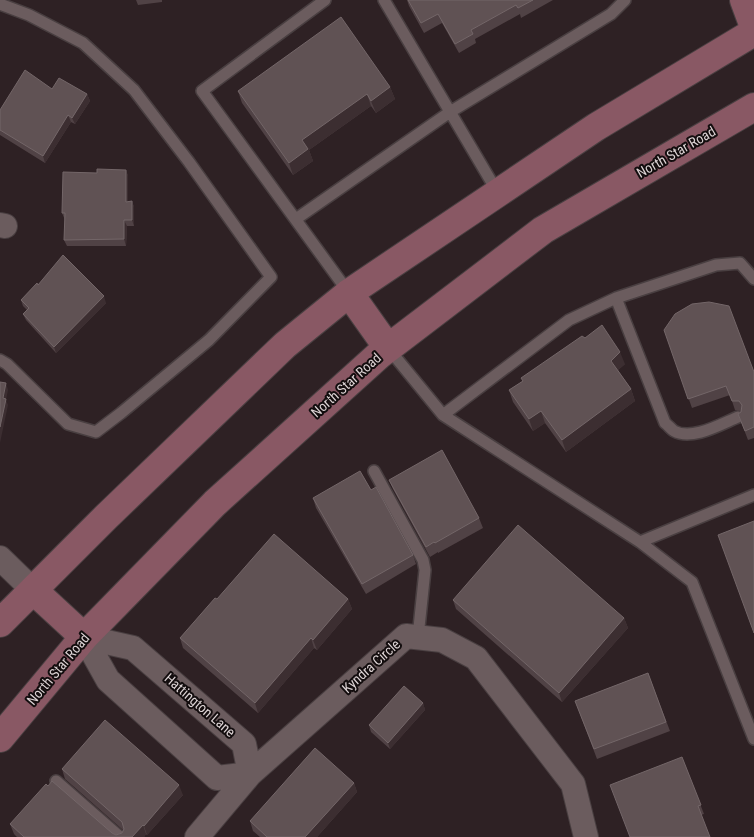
<svg xmlns="http://www.w3.org/2000/svg" width="754" height="837" font-family="'Roboto Condensed',sans-serif">
  <style>
    .lines { fill: none; stroke-linecap: round; stroke-linejoin: round }
    .lane-casing { stroke: #493f41; stroke-width: 14 }
    .street-casing { stroke: #493f41; stroke-width: 26 }
    .secondary-casing { stroke: #493f41; stroke-width: 30 }
    .lane { stroke: #6b5c5e; stroke-width: 11 }
    .street { stroke: #6b5c5e; stroke-width: 24 }
    .secondary { stroke: #895864; stroke-width: 28 }
    .wall { fill: #504245 }
    .shaded-wall { fill: #3c2e31 }
    .building { fill: #605254; stroke: #736668 }
    .labels { text-anchor: middle; stroke-width: 4; stroke-linejoin: round; paint-order: stroke }
    .street-label { font-size: 14px; fill: #dcd3d4; stroke: #130d0e }
  </style>
  <rect width="100%" height="100%" fill="#2e2124"/>
  <g class="lines">
    <!-- lane casing -->
    <g class="lane-casing">
      <path id="lane" d="M325 0 202 91 349 293
        M384 0 498 193
        M0 4 29 15 83 43 134 90 189 162 271 277 209 340 121 413 96 432 68 424 7 364 0 360
        M296 219 450 112 611 14 625 0
        M616 298 665 423C668 425 671 429 674 431 692 441 721 424 738 417
        M388 348 443 415 640 542 692 582 754 739
        M443 415 569 320 616 298 716 265 740 263 754 279
        M374 471 423 560 425 570 418 637
        M640 542 754 495
        M56 781 120 837"/>
    </g>
    <!-- street casing -->
    <g class="street-casing">
      <path id="street" d="M0 225 5 226
        M0 558 33 590
        M84 637 133 648 244 744 250 774 217 778 108 680Z
        M197 837 250 774 406 636 442 640 476 658 573 784 586 837"/>
    </g>
    <!-- secondary casing -->
    <g class="secondary-casing">
      <path id="secondary" d="M744 0 754 27
        M349 293 388 348
        M33 590 84 637
        M0 623 106 517 285 345 349 293 596 127 754 32
        M0 738 84 637 215 503 379 355 543 230 754 107"/>
    </g>
    <!-- lane -->
    <use href="#lane" class="lane"/>
    <!-- street -->
    <use href="#street" class="street"/>
    <!-- secondary -->
    <use href="#secondary" class="secondary"/>
  </g>
  <!-- wall -->
  <path class="wall" d="M136 0H162V2L138 5Z
    M407 0H553L521 18 520 14 475 39 476 43 459 53 442 23 424 33 409 6Z
    M390 87 395 99 376 113 371 106 309 150 313 161 293 175 242 103 238 91Z
    M52 89 87 94 90 101 75 124 71 122 45 163 0 135V110Z
    M126 170 128 176V201H132L134 207V226H127L126 246H67L64 240 65 220 62 213 97 173Z
    M38 285 106 303 56 353 26 320 23 314 27 310 23 306 21 300Z
    M664 330 754 372V438L748 440 738 414 741 411 735 410 730 395 692 408Z
    M625 364 618 370 631 389 635 401 566 452 545 423 533 431 513 402 509 390 523 381 521 378Z
    M389 480 479 518 483 528 438 553V552L430 557 393 489Z
    M313 498 413 555 416 564 366 594 316 508Z
    M217 599H348L352 609 317 650 314 648 258 713 183 648 180 638Z
    M453 600 624 618 628 628 562 702 456 609Z
    M648 673 670 731 597 759 575 701Z
    M423 703 425 710 390 749 371 732 369 725Z
    M682 757 704 814 630 837Z
    M62 769 183 795 147 835 146 834 144 837H17L14 834 10 824 112 833 116 835 122 833 123 830 65 779Z
    M354 783 357 792 317 837H260L253 831 250 821Z"/>
  <!-- shaded-wall -->
  <path class="shaded-wall" d="M390 87 395 99 376 113 371 101Z
    M87 94 90 101 75 124 72 118Z
    M367 94 371 106 309 150 313 161 293 175 289 163 302 140Z
    M68 115 71 122 45 163 43 156Z
    M126 170 128 176V208L126 202Z
    M132 201 134 207V226L132 220Z
    M124 220 127 226 126 246 124 239Z
    M104 296 106 303 56 353 54 347Z
    M620 352 625 364 615 373 611 361Z
    M6 383 8 390 6 400 8 405 0 443V427L3 398Z
    M631 389 635 401 566 452 562 440Z
    M541 411 545 423 533 431 529 419Z
    M348 599 352 609 317 650 313 640Z
    M624 618 628 628 562 702 559 693Z
    M311 638 314 648 258 713 255 703Z
    M423 703 425 710 390 749 388 743Z
    M354 783 357 792 317 837H305Z
    M179 785 183 795 147 835 144 826Z
    M143 825 146 834 144 837H132Z"/>
  <!-- building -->
  <path class="building" d="M408 0H533L518 8 516 5 471 30 473 34 455 44 438 14 421 23Z
    M341 17 390 87 371 101 367 94 302 140 308 149 289 163 238 91Z
    M25 70 52 89 59 78 87 94 72 118 68 115 43 156 0 130V110Z
    M97 169 126 170V202L132 201V220H124V239L64 240 65 213H62L63 172 97 173Z
    M63 255 104 296 54 347 23 314 29 308 21 300 37 283 38 285Z
    M709 302 729 306 754 372V427L745 431 738 414 741 412 742 405 739 401H732L726 386 688 399 664 330 675 314 692 304Z
    M602 325 620 352 611 361 631 389 562 440 541 411 529 419 509 390 523 381 521 378 582 336 585 338Z
    M0 382 6 383 3 398 6 399 0 427Z
    M442 450 479 518 435 543 434 542 426 547 389 480Z
    M360 471 371 490 376 487 413 555 362 584 313 498Z
    M754 521V633L718 535Z
    M518 525 624 618 559 693 453 600Z
    M274 534 348 599 313 640 311 638 255 703 180 638 215 598 217 599Z
    M648 673 666 722 594 749 575 701Z
    M404 686 423 703 388 743 369 725Z
    M105 720 179 785 144 826 143 825 132 837H24L10 824 46 784 48 786 52 781 112 833 116 835 122 833 124 829 122 822 62 769Z
    M315 748 354 783 305 837H267L250 821Z
    M682 757 701 805 698 806 710 837H630L610 785Z"/>
  <g class="labels">
    <!-- street labels -->
    <g class="street-label">
      <text transform="translate(676 152) rotate(-30)" y="5">North Star Road</text>
      <text transform="translate(346 385) rotate(-42)" y="5">North Star Road</text>
      <text transform="translate(371 666) rotate(-42)" y="5">Kyndra Circle</text>
      <text transform="translate(58 669) rotate(-50)" y="5">North Star Road</text>
      <text transform="translate(200 705) rotate(41)" y="5">Hattington Lane</text>
    </g>
  </g>
</svg>
